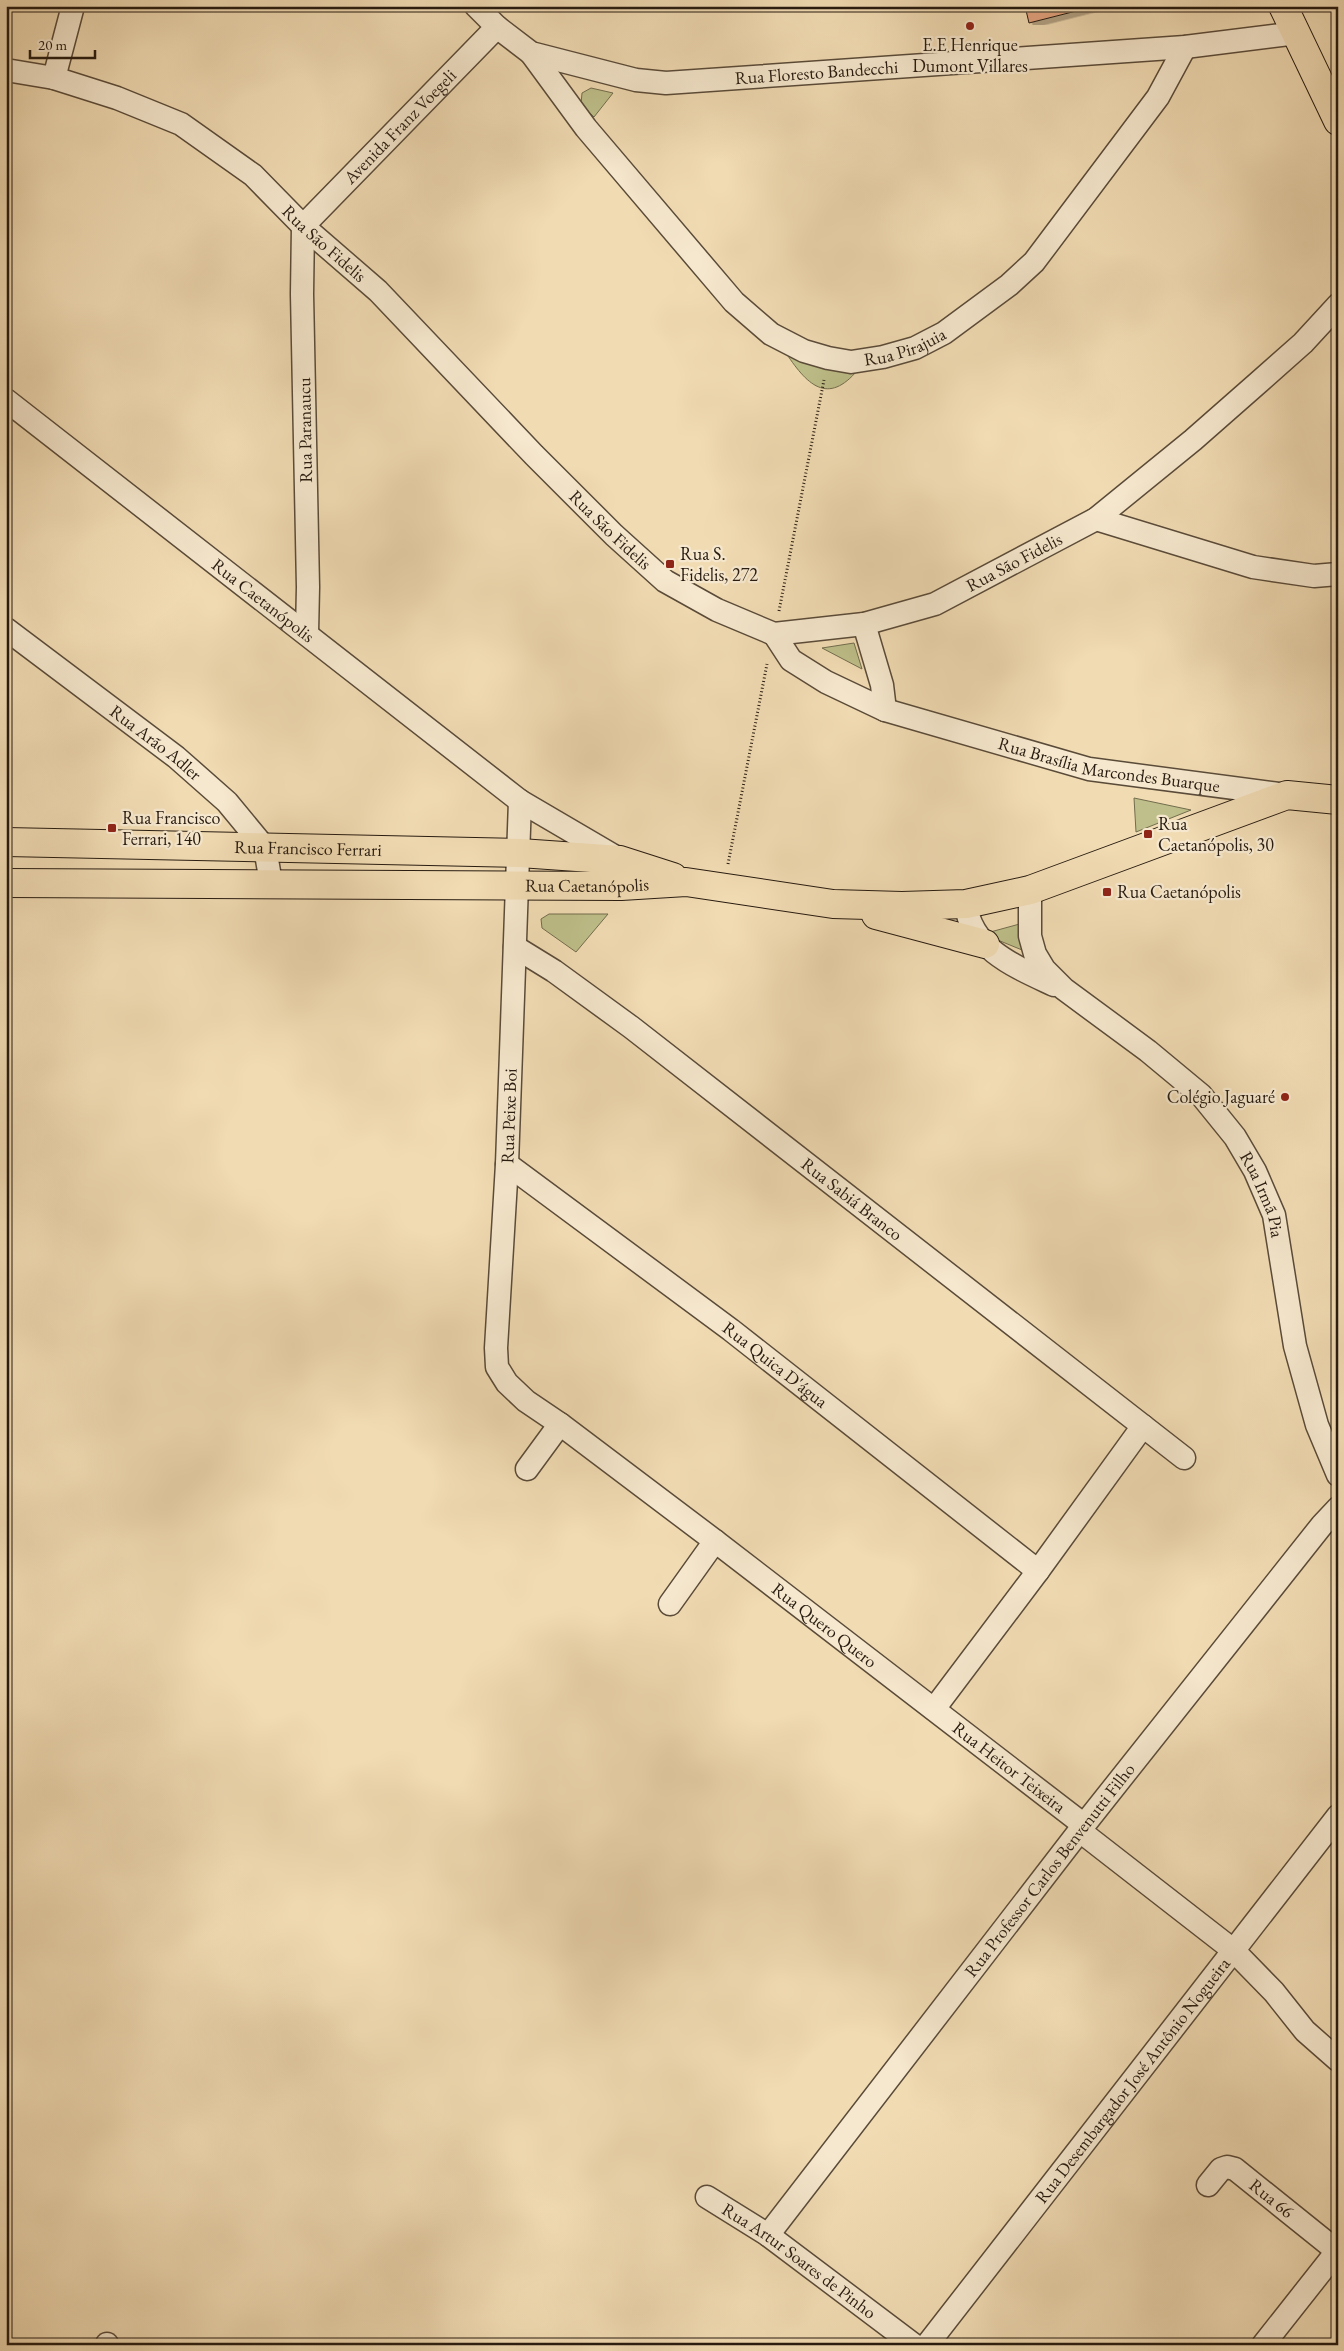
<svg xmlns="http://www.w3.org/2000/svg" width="1344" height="2351" font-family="'EB Garamond',serif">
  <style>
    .green { fill: #bebf8a; stroke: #726d4d }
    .building { fill: #e1a27e; stroke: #271b10; filter: url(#shadow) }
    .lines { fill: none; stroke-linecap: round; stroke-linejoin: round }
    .minor-casing { stroke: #5a4b39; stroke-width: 25 }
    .major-casing { stroke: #271b10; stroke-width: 30 }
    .path { stroke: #271b10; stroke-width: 3; stroke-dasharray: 1 2.5; stroke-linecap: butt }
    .minor { stroke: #f6e8ce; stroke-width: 22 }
    .major { stroke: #f1dbb3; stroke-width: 28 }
    .poi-dot { fill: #8f2418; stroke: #f6e8ce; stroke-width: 2 }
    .labels { text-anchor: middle; stroke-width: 4.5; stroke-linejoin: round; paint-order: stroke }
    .poi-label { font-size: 18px; fill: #271b10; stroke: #f6e8ce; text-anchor: start }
    .street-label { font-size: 18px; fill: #271b10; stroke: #f6e8ce }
  </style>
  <defs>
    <filter id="shadow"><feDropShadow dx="4.5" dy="4.5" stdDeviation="0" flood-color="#0004"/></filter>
  </defs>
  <rect width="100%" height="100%" fill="#f1dbb3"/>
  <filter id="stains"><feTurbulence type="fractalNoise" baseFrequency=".004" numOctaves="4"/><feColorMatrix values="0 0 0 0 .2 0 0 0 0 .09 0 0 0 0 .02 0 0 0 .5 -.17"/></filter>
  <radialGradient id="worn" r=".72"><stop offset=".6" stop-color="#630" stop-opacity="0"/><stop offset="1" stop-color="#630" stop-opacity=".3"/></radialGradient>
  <!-- green -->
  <path class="green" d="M591 88 613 93 594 117 581 104 582 93Z
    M786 353 861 366C830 406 809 388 786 353Z
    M854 643 862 669 822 648Z
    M1134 798 1191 810 1136 832Z
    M549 914H608L576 952 542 928 541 919Z
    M1027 922V952L983 934Z"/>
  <!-- building -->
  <path class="building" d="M1025 6H1096L1029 23Z"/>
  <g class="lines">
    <!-- minor casing -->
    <g class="minor-casing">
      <g id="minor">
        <path id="s1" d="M476 6 497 27 531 53 636 80 666 83 1185 47 1297 33"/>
        <path id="s2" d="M531 53 586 128 734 302 771 334 804 351 828 358 851 362 883 357 915 348 944 333 1009 285 1034 262 1158 97 1185 47"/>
        <path id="s3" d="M6 70 54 78 117 98 181 124 253 175 303 226 378 291 534 455 614 535 665 581 717 610 774 634 864 624 935 604 1096 519 1193 440 1259 382 1303 343 1338 305"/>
        <path d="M54 78 73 6"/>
        <path id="s4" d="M6 400 520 801 619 859"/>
        <path d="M1096 519 1253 567 1314 576 1338 574"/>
        <path d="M864 624 882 685 885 710"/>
        <path id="s5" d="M6 629 176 757 227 802 265 848 271 883"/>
        <path id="s6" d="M307 633 308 587 302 294 303 226 497 27"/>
        <path id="s7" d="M774 634 791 660 826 682 885 710 1089 769 1287 795"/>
        <path id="s8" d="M520 801 507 1164 496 1348 497 1367 507 1383 526 1401 560 1424 715 1541 1084 1825"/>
        <path id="s9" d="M1030 890V936L1035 954 1044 969 1064 989 1148 1051 1201 1095 1235 1137 1255 1171 1274 1215 1295 1346 1317 1425 1338 1475"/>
        <path d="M966 904C970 949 1018 968 1054 985"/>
        <path id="s10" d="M515 947 554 971 631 1027 1184 1458"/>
        <path id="s11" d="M507 1164 731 1330 1038 1571"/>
        <path d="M527 1469 560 1424"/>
        <path d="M670 1604 715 1541"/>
        <path d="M934 1709 1038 1571 1143 1426"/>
        <path d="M1080 1831 1233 1950 1274 1992 1305 2031 1338 2060"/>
        <path id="s12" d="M1208 2185 1221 2169 1227 2167 1235 2169 1337 2251"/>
        <path id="s13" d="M707 2197 768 2235 914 2345"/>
        <path id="s14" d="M768 2235 1084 1825 1322 1525 1338 1508"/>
        <path d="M107 2344V2345"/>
        <path id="s15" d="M927 2345 1338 1816"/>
        <path d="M1263 2345 1338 2250"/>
      </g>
    </g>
    <!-- major casing -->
    <g class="major-casing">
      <g id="major">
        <path d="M1283 6 1338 121"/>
        <path id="s16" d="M6 842 520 853 620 860 673 877"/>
        <path id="s17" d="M6 883 621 886 686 882 833 904 902 906 966 904 1030 890 1287 795 1338 800"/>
        <path d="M876 915 985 944"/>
      </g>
    </g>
    <!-- path -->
    <path class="path" d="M779 611 824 380
      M728 864 767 664"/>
    <!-- minor -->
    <use href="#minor" class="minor"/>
    <!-- major -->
    <use href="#major" class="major"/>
  </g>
  <!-- markers -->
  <g class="poi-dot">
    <circle cx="970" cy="26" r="5"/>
    <rect x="665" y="559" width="10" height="10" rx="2.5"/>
    <rect x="107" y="823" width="10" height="10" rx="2.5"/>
    <rect x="1143" y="829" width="10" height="10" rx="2.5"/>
    <rect x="1102" y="887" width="10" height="10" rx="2.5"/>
    <circle cx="1285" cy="1097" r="5"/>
  </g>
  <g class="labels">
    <!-- poi labels -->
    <g class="poi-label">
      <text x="970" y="51" text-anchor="middle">E.E Henrique<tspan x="970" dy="21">Dumont Villares</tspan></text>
      <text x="680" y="560">Rua S.<tspan x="680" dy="21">Fidelis, 272</tspan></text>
      <text x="122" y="824">Rua Francisco<tspan x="122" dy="21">Ferrari, 140</tspan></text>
      <text x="1158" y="830">Rua<tspan x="1158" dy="21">Caetanópolis, 30</tspan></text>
      <text x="1117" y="898">Rua Caetanópolis</text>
      <text x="1275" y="1103" text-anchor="end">Colégio Jaguaré</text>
    </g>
    <!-- street labels -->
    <g class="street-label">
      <text dy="6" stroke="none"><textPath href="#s1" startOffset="362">Rua Floresto Bandecchi</textPath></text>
      <text dy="6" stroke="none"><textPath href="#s6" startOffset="546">Avenida Franz Voegeli</textPath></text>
      <text dy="6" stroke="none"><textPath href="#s3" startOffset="371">Rua São Fidelis</textPath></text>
      <text dy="6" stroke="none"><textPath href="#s2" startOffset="512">Rua Pirajuia</textPath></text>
      <text transform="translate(305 430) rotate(-91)" y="6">Rua Paranaucu</text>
      <text dy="6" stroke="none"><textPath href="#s3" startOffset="776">Rua São Fidelis</textPath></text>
      <text dy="6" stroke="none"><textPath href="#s3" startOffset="1226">Rua São Fidelis</textPath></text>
      <text dy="6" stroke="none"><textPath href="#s4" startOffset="326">Rua Caetanópolis</textPath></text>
      <text dy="6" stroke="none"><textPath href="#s5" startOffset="188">Rua Arão Adler</textPath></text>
      <text dy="6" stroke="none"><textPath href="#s7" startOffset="369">Rua Brasília Marcondes Buarque</textPath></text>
      <text dy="6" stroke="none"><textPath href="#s16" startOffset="302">Rua Francisco Ferrari</textPath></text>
      <text dy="6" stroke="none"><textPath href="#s17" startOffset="581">Rua Caetanópolis</textPath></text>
      <text transform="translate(509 1116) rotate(-88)" y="6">Rua Peixe Boi</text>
      <text dy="6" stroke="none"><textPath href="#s9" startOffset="402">Rua Irmã Pia</textPath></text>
      <text dy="6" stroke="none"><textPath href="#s10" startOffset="421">Rua Sabiá Branco</textPath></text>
      <text dy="6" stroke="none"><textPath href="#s11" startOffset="335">Rua Quica D'água</textPath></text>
      <text dy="6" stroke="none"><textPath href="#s8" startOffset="985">Rua Quero Quero</textPath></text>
      <text dy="6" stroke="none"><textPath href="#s8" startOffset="1218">Rua Heitor Teixeira</textPath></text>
      <text dy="6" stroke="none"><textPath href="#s14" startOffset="461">Rua Professor Carlos Benvenutti Filho</textPath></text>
      <text dy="6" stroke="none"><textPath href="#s15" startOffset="335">Rua Desembargador José Antônio Nogueira</textPath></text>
      <text dy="6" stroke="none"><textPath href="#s12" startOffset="82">Rua 66</textPath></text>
      <text dy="6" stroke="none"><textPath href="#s13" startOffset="112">Rua Artur Soares de Pinho</textPath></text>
    </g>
  </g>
  <!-- margin -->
  <rect width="1344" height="2351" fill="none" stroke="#f1dbb3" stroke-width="25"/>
  <rect x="8" y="8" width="1329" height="2336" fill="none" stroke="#271b10" stroke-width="2.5"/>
  <rect x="12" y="12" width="1319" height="2326" fill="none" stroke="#271b10"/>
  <!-- scale -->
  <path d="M30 50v8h65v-8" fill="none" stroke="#271b10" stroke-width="2.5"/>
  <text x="38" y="50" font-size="15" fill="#271b10" stroke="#f6e8ce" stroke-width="4" paint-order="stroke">20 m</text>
  <rect width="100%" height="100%" filter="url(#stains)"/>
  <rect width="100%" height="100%" fill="url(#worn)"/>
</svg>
